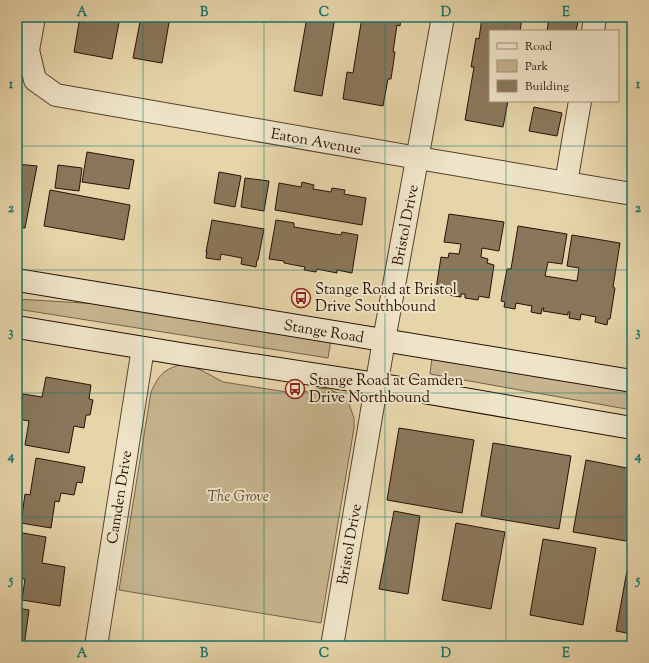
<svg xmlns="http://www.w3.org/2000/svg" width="649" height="663" font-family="'Sorts Mill Goudy',serif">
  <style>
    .green { fill: #c6b48e; stroke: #76624a }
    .building { fill: #8a775b; stroke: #261106 }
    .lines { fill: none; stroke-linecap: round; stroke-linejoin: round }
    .minor-casing { stroke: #56422f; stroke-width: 24 }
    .secondary-casing { stroke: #261106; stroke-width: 24 }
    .minor { stroke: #efe4c8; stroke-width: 22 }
    .secondary { stroke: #efe4c8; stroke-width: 22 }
    .grid { fill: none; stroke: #0f766e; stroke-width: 1; stroke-opacity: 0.55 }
    .labels { text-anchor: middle; stroke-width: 4; stroke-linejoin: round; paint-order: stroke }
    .street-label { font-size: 15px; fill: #261106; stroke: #efe4c8 }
    .poi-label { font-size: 15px; fill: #261106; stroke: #efe4c8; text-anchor: start }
    .park-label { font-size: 15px; font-style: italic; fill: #5e4a36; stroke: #efe4c8 }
    .neatline { fill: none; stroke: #0f766e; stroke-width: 1.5 }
    .grid-label { font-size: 13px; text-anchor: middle; font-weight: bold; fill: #0f766e }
  </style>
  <rect width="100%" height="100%" fill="#e7d5aa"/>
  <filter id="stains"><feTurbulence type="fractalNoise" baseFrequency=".005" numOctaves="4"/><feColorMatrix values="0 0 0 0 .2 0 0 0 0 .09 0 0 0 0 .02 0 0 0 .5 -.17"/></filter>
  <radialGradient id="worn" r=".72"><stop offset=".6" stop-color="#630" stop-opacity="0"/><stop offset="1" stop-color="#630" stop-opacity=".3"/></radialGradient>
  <!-- green -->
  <path class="green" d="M17 299 99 304 331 339 328 358 17 309Z
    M432 357 632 392V410L430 374Z
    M180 365 193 367 203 371 223 382 293 393 308 391 317 388 328 389 340 394 349 404 354 418V428L321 623 119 590 151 392C158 377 163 369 180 365Z"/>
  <!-- building -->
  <path class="building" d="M80 17H120L112 59 74 52Z
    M141 17H170L162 63 133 58Z
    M307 17H335L322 96 294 91Z
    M362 17H401L400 26 397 25 393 52H395L391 79H388L383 106 343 99 347 72 353 73Z
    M482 17H519V18L522 19 520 31H490V101H508L503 127 465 120 474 67H471L476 38 479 39Z
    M549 17H579L576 31H547Z
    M534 107 562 113 557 136 529 131Z
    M87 152 134 160 129 189 82 182Z
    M17 164 37 166 25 228 17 227Z
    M58 165 82 168 79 191 55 188Z
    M219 172 241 176 235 207 214 203Z
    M245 178 269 181 264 211 241 207Z
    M302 182 314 185 313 189 331 192 332 188 345 190 344 194 366 198 362 225 275 210 279 183 301 187Z
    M50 190 130 205 124 240 44 226Z
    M449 214 504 222 499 251 482 248 481 257 488 259 487 263 494 265 489 298 479 296 478 300 465 298V294H461V297L448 295V292L436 289 441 257 448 258 449 253 459 254 461 244 444 242Z
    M212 220 264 229 258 260H257L256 267 241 264 242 258 221 254 220 260 206 258 207 252H206Z
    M276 220 294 223V227L341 235 342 232 358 235 352 273 337 270V273L317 269 316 272 304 270 305 267 284 263V261L269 259Z
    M518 226 567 234 562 264 548 262 545 276 577 281 579 268 567 266 572 235 620 243 613 287 615 288 610 319H608L607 325 595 322 596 317 581 314 580 320 569 318 570 312H568V315L543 311 544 308H542L541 314 531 312 532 306 516 303 515 309 504 307 505 302 501 301 507 269H511Z
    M46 377 91 385 89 399 93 400 90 415H86L84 428 74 426 69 453 25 445 29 421 18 419 23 394 42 397Z
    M399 428 474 440 462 513 387 500Z
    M493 443 571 456 559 529 481 516Z
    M36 458 85 467 82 483 77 482 74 495 61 493 59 502 55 501 51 528 21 523 25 494 30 495Z
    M586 460 632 469V542L573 532Z
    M394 511 420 516 408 594 379 589Z
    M456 523 505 532 491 609 442 600Z
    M17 532 46 537 42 563 65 567 60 606 22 600 25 579 17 578 20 562H17Z
    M543 539 596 548 583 625 530 615Z
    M630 554H632V634L616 631Z
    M17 608 29 610 24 646H17Z"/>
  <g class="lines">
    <!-- minor casing -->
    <g class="minor-casing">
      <path id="minor" d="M34 17 28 50 35 80 56 95 418 158 632 194
        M593 31 595 17
        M566 183 580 101
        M96 646 143 348
        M332 646 384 340 443 17"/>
    </g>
    <!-- secondary casing -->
    <g class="secondary-casing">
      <path id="secondary" d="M17 280 632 381
        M17 327 187 355 377 384 632 428"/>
    </g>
    <!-- minor -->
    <use href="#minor" class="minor"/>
    <!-- secondary -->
    <use href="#secondary" class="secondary"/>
  </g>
  <!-- grid -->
  <path class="grid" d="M143 17V646M264 17V646M385 17V646M506 17V31M506 101V646M17 146H632M17 270H632M17 393H632M17 517H632"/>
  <!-- icons -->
  <defs>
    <g id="bus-ring" transform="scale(1)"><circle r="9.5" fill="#efe4c8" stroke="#8f2418" stroke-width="1.5"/><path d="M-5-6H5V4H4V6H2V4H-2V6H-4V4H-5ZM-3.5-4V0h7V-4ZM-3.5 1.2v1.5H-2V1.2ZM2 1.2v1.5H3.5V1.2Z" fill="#8f2418"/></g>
  </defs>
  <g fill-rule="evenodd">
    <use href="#bus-ring" x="301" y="298"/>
    <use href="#bus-ring" x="295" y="389"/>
  </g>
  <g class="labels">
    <!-- street labels -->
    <g class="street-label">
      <text transform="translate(316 141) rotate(10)" y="5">Eaton Avenue</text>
      <text transform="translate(405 225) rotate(-79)" y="5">Bristol Drive</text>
      <text transform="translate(324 331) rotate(9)" y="5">Stange Road</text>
      <text transform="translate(119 497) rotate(-81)" y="5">Camden Drive</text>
      <text transform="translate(349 544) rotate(-80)" y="5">Bristol Drive</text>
    </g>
    <!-- poi labels -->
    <g class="poi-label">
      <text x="315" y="294">Stange Road at Bristol<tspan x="315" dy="17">Drive Southbound</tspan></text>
      <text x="309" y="385">Stange Road at Camden<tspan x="309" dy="17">Drive Northbound</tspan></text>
    </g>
    <!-- park labels -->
    <g class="park-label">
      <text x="238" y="501">The Grove</text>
    </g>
  </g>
  <!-- margin -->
  <rect width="649" height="663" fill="none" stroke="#e7d5aa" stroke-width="44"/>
  <!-- legend -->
  <rect x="489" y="30" width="130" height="72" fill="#efe4c8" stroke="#9f907a"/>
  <rect x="497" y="43" width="20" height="6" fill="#efe4c8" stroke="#9f907a"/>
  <text x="525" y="50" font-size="12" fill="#261106">Road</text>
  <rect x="497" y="60" width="20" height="12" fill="#c6b48e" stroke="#9f907a"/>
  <text x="525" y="70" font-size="12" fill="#261106">Park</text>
  <rect x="497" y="80" width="20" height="12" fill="#8a775b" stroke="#9f907a"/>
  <text x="525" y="90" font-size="12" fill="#261106">Building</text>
  <rect x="22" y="22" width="605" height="619" class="neatline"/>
  <g class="grid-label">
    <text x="82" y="16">A</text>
    <text x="204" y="16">B</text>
    <text x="324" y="16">C</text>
    <text x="446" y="16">D</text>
    <text x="566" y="16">E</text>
    <text x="11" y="88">1</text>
    <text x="638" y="88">1</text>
    <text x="11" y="212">2</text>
    <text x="638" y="212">2</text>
    <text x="11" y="336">3</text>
    <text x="638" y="336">3</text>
    <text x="11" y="460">4</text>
    <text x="638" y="460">4</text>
    <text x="11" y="584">5</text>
    <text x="638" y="584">5</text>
    <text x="82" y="657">A</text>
    <text x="204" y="657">B</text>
    <text x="324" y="657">C</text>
    <text x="446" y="657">D</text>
    <text x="566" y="657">E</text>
  </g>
  <rect width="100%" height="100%" filter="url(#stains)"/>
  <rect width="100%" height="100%" fill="url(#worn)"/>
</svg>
